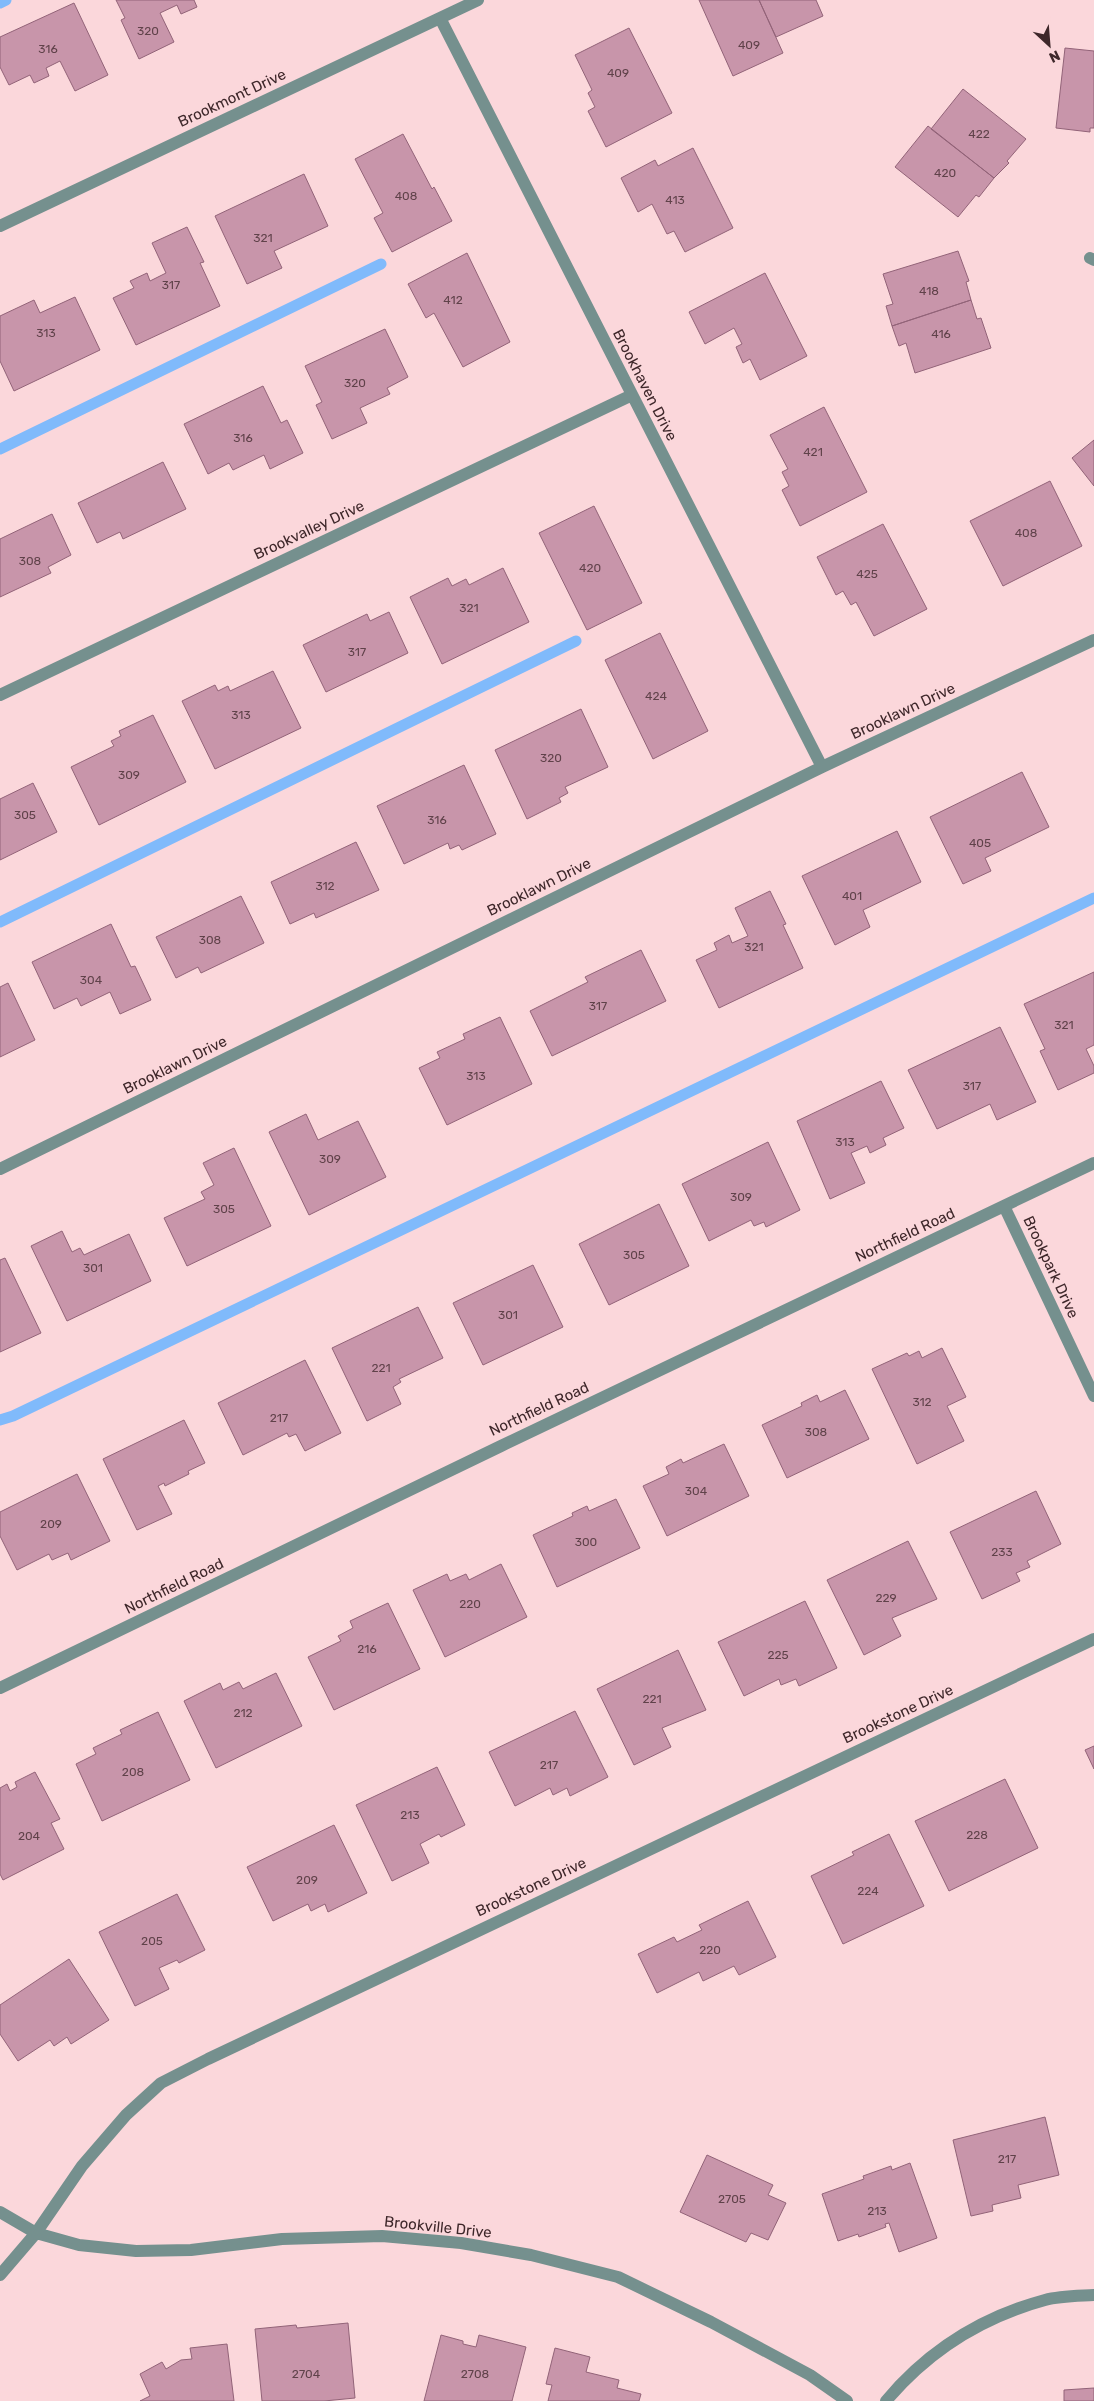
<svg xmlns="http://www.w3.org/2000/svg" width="1094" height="2401" font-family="Rubik,sans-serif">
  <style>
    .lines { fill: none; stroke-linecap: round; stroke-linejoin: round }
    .stream { stroke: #80bafb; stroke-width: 11 }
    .building { fill: #c895aa; stroke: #926378 }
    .minor { stroke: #75908e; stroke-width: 12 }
    .labels { text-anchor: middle; stroke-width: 4; stroke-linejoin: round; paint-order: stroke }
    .number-label { font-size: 12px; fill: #60424a }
    .street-label { font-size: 15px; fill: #3e272a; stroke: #fbd7db }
  </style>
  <rect width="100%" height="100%" fill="#fbd7db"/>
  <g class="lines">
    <!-- stream -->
    <path class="stream" d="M0 3 6 0
      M0 449 381 264
      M0 922 576 641
      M0 1420 13 1416 1094 898"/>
  </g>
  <!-- building -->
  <path class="building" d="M116 0H194L197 7 181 14 177 5 160 13 174 42 139 59 121 20 125 18Z
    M699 0H759L783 53 733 76Z
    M759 0H816L823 16 776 37Z
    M74 3 108 75 75 91 60 61 46 68 49 76 34 83 30 75 9 85 0 67V37Z
    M629 28 672 113 606 147 588 111 595 107 588 93 592 90 575 55Z
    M1065 48 1094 51V128H1090V132L1056 128Z
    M963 89 1026 139 1007 161 1009 163 994 178 931 129Z
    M928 126 994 178 979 197 976 195 958 217 895 167Z
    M403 134 432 189 434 187 452 221 392 252 374 218 383 213 355 159Z
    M693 148 733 228 685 252 674 231 667 234 652 204 638 212 621 178 655 160 658 166Z
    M304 174 328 226 274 251 282 268 247 284 215 216Z
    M187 227 204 262 200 263 220 306 136 345 113 298 134 288 130 281 147 273 150 281 166 273 152 243Z
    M958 251 969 281 966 282 971 300 892 326 886 306 893 304 883 274Z
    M467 253 510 342 463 367 434 313 426 318 408 284Z
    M765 273 807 356 760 380 750 359 743 363 736 347 742 344 734 328 705 344 689 312Z
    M75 297 100 350 14 391 0 361V316L34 300 40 313Z
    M971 300 977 319 981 318 991 348 915 373 906 343 899 346 892 326Z
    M385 329 408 377 387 388 390 394 360 408 367 423 332 439 316 405 322 402 305 366Z
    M263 386 281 423 287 420 303 453 270 469 264 455 233 470 229 463 208 474 184 424Z
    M824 407 867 492 800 526 782 490 789 486 782 472 788 469 770 435Z
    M1094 440V486L1072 458Z
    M163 462 186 509 123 539 120 532 97 543 78 503Z
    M1050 481 1082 546 1003 586 970 521Z
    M594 506 642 603 587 630 539 533Z
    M52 514 71 555 48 567 51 573 0 597V539Z
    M883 524 927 609 874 636 856 602 851 605 843 591 836 595 817 557Z
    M503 568 529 622 442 664 410 597 448 578 452 586 466 579 469 585Z
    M389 612 408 653 326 692 303 645 367 614 370 621Z
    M660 633 708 731 653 759 605 660Z
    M273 671 301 728 215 769 182 701 215 685 218 691 228 686 230 691Z
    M581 709 608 767 565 787 568 793 559 798 561 802 527 819 495 750Z
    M153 715 186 782 99 825 71 767 114 746 111 741 121 736 119 731Z
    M464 765 496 834 462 850 459 845 450 849 448 843 404 864 377 806Z
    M1022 772 1049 827 985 858 991 871 963 884 930 817Z
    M33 783 57 832 0 860V799Z
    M897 831 921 882 863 910 870 927 835 945 802 876Z
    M356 842 379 890 316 918 314 913 290 924 271 882Z
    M770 891 786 924 783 925 803 968 719 1008 696 960 717 950 714 943 729 935 732 943 748 936 735 908Z
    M241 896 264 943 201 973 198 967 176 978 156 937Z
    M111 924 131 967 135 966 151 1000 120 1014 110 992 81 1006 77 998 54 1009 32 962Z
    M641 950 666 1001 552 1056 530 1011 588 982 585 977Z
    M1094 972V1045L1086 1049 1094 1066V1073L1058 1090 1040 1051 1045 1049 1024 1004Z
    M8 983 35 1040 0 1057V987Z
    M500 1017 532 1084 447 1125 419 1068 440 1058 437 1052 465 1039 463 1034Z
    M1000 1027 1036 1102 997 1120 990 1104 937 1129 908 1070Z
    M881 1081 904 1128 883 1138 886 1145 870 1153 867 1146 851 1153 865 1183 830 1199 797 1121Z
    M306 1114 318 1140 358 1121 386 1177 309 1215 269 1132Z
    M768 1142 800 1210 766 1227 764 1222 754 1226 751 1220 709 1241 682 1184Z
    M234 1148 271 1226 187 1266 164 1218 205 1199 201 1192 214 1185 203 1163Z
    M659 1204 689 1266 609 1305 579 1244Z
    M62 1231 72 1252 80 1248 84 1255 129 1234 151 1281 67 1321 31 1246Z
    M5 1258 41 1333 0 1352V1260Z
    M533 1265 563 1327 483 1365 453 1303Z
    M418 1307 443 1358 399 1379 401 1382 393 1387 401 1404 367 1421 332 1348Z
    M942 1348 966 1397 947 1406 964 1441 917 1464 872 1369 907 1353 909 1356 919 1351 922 1358Z
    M305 1360 341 1433 305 1451 296 1434 289 1437 287 1433 243 1455 218 1403Z
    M845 1390 869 1439 787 1478 762 1425 802 1406 801 1403 817 1395 820 1402Z
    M184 1420 205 1463 188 1471 189 1474 165 1486 164 1483 158 1486 172 1514 137 1530 103 1459Z
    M724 1444 749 1496 667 1536 643 1486 669 1474 666 1467 681 1459 683 1463Z
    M77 1474 110 1541 71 1560 68 1553 52 1560 49 1554 17 1570 0 1536V1512Z
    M1036 1491 1061 1544 1027 1561 1030 1567 1016 1573 1020 1581 982 1599 950 1532Z
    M616 1499 640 1548 557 1587 533 1535 573 1516 572 1513 587 1506 589 1511Z
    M908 1541 937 1599 892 1618 901 1636 864 1655 827 1580Z
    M501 1564 527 1617 445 1657 413 1590 447 1574 450 1581 466 1574 469 1580Z
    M805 1601 837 1668 799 1686 796 1679 781 1685 779 1679 744 1696 718 1642Z
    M388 1603 420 1669 334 1710 308 1657 341 1641 338 1636 353 1628 350 1621Z
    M678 1650 706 1710 662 1728 671 1747 634 1765 597 1689Z
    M276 1673 302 1726 216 1768 184 1701 220 1683 223 1690 239 1682 243 1689Z
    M575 1711 608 1777 570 1796 567 1788 553 1795 550 1788 515 1806 489 1752Z
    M158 1712 190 1780 102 1821 76 1764 96 1754 93 1748 122 1734 120 1730Z
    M1094 1746V1769L1085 1750Z
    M437 1767 465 1825 441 1837 439 1834 420 1844 429 1863 392 1881 356 1805Z
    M35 1772 60 1819 51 1823 64 1849 3 1880 0 1874V1788L7 1784 10 1791 17 1787 15 1782Z
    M1005 1779 1038 1848 949 1891 915 1821Z
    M334 1825 367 1893 328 1912 325 1904 311 1911 308 1904 273 1921 247 1867Z
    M889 1834 924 1906 843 1944 811 1876 854 1855 852 1852Z
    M177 1894 205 1950 179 1963 177 1960 159 1968 169 1989 135 2006 99 1932Z
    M748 1901 776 1957 739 1975 734 1966 703 1981 699 1972 657 1993 638 1954 674 1937 677 1942 702 1930 699 1925Z
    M69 1959 109 2020 71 2044 67 2037 54 2046 50 2040 18 2061 0 2034V2005Z
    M1045 2117 1059 2175 1018 2185 1021 2198 992 2205 993 2211 971 2216 953 2140Z
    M707 2155 773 2185 768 2195 786 2203 768 2240 751 2233 746 2242 680 2212Z
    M910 2163 937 2238 899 2252 889 2223 885 2224 886 2227 859 2237 858 2234 838 2241 822 2194 864 2179 863 2176 891 2166 892 2170Z
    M348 2323 355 2398 324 2401H262L255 2329 296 2325 297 2328Z
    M441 2335 463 2341V2344L476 2347 479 2335 526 2347 512 2401H424Z
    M227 2344 234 2401H140L150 2396 140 2374 162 2362 166 2369 181 2360 192 2359 190 2348Z
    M555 2348 590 2357 586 2372 619 2380 617 2388 641 2394 639 2401H548L552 2385 546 2384Z
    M1094 2388V2401H1064V2390Z"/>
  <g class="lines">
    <!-- minor -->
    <path class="minor" d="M440 18 822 767
      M0 226 478 0
      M1090 258 1094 260
      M0 695 632 395
      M0 1169 822 767 1094 640
      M1004 1206 1094 1396
      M0 1688 501 1446 1094 1163
      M0 2212 36 2233 79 2245 136 2251 191 2250 282 2239 382 2236 461 2243 531 2255 618 2277 711 2322 810 2375 847 2401
      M0 2275 36 2233 82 2166 126 2115 161 2083 208 2059 1094 1639
      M886 2401C928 2351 982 2317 1045 2300 1060 2296 1078 2296 1094 2295"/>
  </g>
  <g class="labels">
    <!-- number labels -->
    <g class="number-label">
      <text x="148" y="35">320</text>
      <text x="749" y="49">409</text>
      <text x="48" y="53">316</text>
      <text x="618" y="77">409</text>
      <text x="979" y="138">422</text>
      <text x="945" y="177">420</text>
      <text x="406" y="200">408</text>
      <text x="675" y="204">413</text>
      <text x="263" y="242">321</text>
      <text x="171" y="289">317</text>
      <text x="929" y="295">418</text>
      <text x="453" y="304">412</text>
      <text x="46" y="337">313</text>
      <text x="941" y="338">416</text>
      <text x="355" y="387">320</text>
      <text x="243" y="442">316</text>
      <text x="813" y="456">421</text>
      <text x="1026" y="537">408</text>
      <text x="30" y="565">308</text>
      <text x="590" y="572">420</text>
      <text x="867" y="578">425</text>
      <text x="469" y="612">321</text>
      <text x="357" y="656">317</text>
      <text x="656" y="700">424</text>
      <text x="241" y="719">313</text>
      <text x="551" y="762">320</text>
      <text x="129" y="779">309</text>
      <text x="25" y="819">305</text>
      <text x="437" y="824">316</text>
      <text x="980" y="847">405</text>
      <text x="325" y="890">312</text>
      <text x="852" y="900">401</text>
      <text x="210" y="944">308</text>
      <text x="754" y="951">321</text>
      <text x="91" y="984">304</text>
      <text x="598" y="1010">317</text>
      <text x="1064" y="1029">321</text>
      <text x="476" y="1080">313</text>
      <text x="972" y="1090">317</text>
      <text x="845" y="1146">313</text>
      <text x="330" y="1163">309</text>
      <text x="741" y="1201">309</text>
      <text x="224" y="1213">305</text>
      <text x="634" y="1259">305</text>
      <text x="93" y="1272">301</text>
      <text x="508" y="1319">301</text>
      <text x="381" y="1372">221</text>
      <text x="922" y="1406">312</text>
      <text x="279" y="1422">217</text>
      <text x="816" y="1436">308</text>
      <text x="696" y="1495">304</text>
      <text x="51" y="1528">209</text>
      <text x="586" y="1546">300</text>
      <text x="1002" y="1556">233</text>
      <text x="886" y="1602">229</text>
      <text x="470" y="1608">220</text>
      <text x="367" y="1653">216</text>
      <text x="778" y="1659">225</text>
      <text x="652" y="1703">221</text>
      <text x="243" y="1717">212</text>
      <text x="549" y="1769">217</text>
      <text x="133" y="1776">208</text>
      <text x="410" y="1819">213</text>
      <text x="977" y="1839">228</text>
      <text x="29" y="1840">204</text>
      <text x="307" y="1884">209</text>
      <text x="868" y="1895">224</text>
      <text x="152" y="1945">205</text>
      <text x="710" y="1954">220</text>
      <text x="1007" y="2163">217</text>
      <text x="732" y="2203">2705</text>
      <text x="877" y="2215">213</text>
      <text x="306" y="2378">2704</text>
      <text x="475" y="2378">2708</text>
    </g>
    <!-- street labels -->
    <g class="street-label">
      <text transform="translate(232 98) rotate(-25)" y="5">Brookmont Drive</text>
      <text transform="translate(645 385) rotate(63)" y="5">Brookhaven Drive</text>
      <text transform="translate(309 530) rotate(-25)" y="5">Brookvalley Drive</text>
      <text transform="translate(903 711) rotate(-25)" y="5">Brooklawn Drive</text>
      <text transform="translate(539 887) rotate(-26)" y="5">Brooklawn Drive</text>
      <text transform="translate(175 1065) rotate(-26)" y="5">Brooklawn Drive</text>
      <text transform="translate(905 1235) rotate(-25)" y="5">Northfield Road</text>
      <text transform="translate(1051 1267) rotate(65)" y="5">Brookpark Drive</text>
      <text transform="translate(539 1409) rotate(-25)" y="5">Northfield Road</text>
      <text transform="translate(174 1586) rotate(-26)" y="5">Northfield Road</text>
      <text transform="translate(898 1714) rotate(-25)" y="5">Brookstone Drive</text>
      <text transform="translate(531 1887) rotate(-25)" y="5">Brookstone Drive</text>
      <text transform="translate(438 2227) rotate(6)" y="5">Brookville Drive</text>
    </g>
  </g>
  <!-- north arrow -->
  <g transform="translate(1049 45) rotate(154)" stroke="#fbd7db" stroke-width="4" paint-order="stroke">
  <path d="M0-4L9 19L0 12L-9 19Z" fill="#3e272a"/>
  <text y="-8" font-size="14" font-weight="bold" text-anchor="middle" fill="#3e272a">N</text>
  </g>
</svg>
